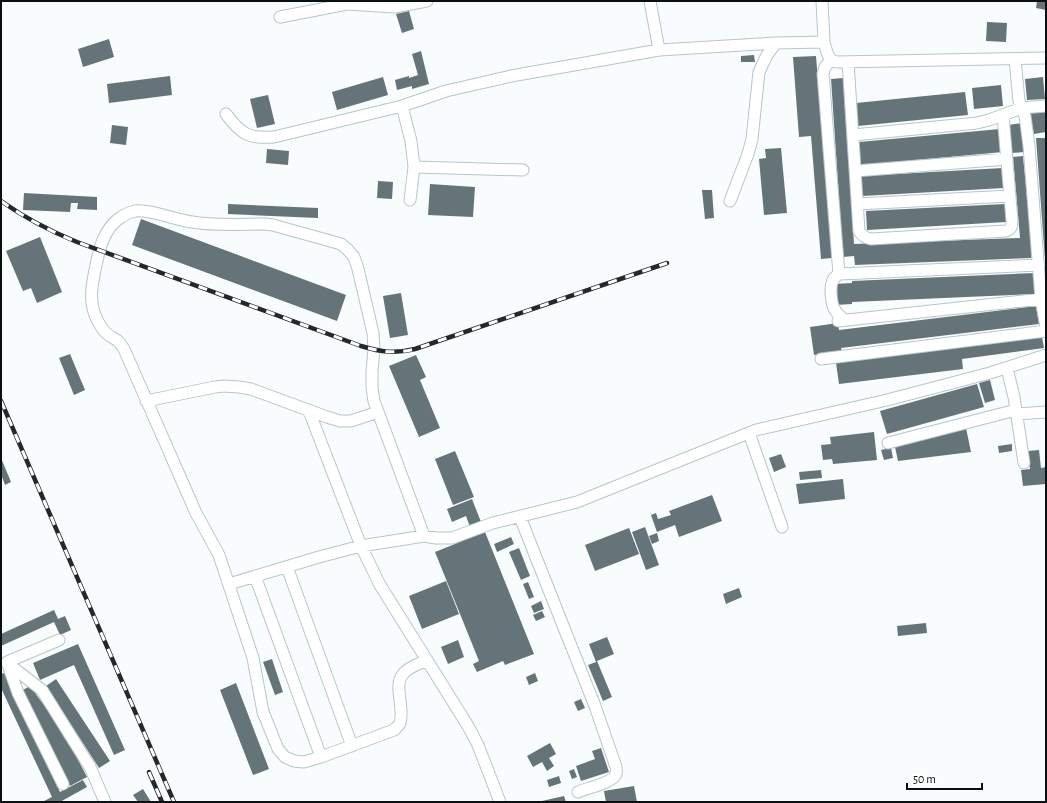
<svg xmlns="http://www.w3.org/2000/svg" width="1047" height="803" font-family="'Alegreya Sans',sans-serif">
  <style>
    .building { fill: #657478 }
    .lines { fill: none; stroke-linecap: round; stroke-linejoin: round }
    .minor-casing { stroke: #b6c6cb; stroke-width: 13 }
    .minor { stroke: #fff; stroke-width: 11 }
    .rail-casing { stroke: #23292a; stroke-width: 4.5 }
    .rail { stroke: #fff; stroke-width: 3; stroke-dasharray: 9; stroke-linecap: butt }
  </style>
  <rect width="100%" height="100%" fill="#f9fcfd"/>
  <!-- building -->
  <path class="building" d="M1037 1H1046V10L1036 8Z
    M409 11 414 29 402 33 396 14Z
    M987 22 1007 23 1006 42 986 41Z
    M109 39 114 57 83 67 78 49Z
    M421 51 429 84 412 89V86L397 90 395 80 409 76V78L418 75 412 54Z
    M754 55 755 62H741V56Z
    M816 56 832 258 821 259 811 136 799 137 793 57Z
    M170 76 172 95 109 103 107 84Z
    M383 77 388 95 337 110 332 92Z
    M1043 77 1045 99 1027 100 1025 79Z
    M843 78 854 244 1020 238 1013 157 1023 156 1031 238V258L855 265 854 256 843 257 831 79Z
    M1001 85 1003 106 974 109 972 88Z
    M965 92 968 115 858 126 856 103Z
    M268 95 275 124 257 128 250 99Z
    M1046 110V132L1034 134 1030 113Z
    M1022 123 1025 152 1012 153 1009 125Z
    M112 125 128 127 126 145 110 143Z
    M1000 129 1003 152 861 165 859 142Z
    M1036 138H1046V260H1045Z
    M781 148 787 213 764 215 759 159 766 158 765 149Z
    M267 149 289 151 288 165 266 163Z
    M1003 168 1004 188 862 196 861 176Z
    M378 181 393 182 392 199 377 198Z
    M430 184 475 187 473 217 428 215Z
    M702 190H712L714 218 705 219Z
    M24 193 97 197V210L77 209 78 203H71L70 212 23 210Z
    M228 204 318 208V218L228 214Z
    M1005 204 1006 222 867 230 866 211Z
    M141 219 346 295 337 321 132 245Z
    M40 237 62 292 37 303 31 288 23 291 6 251Z
    M1035 273 1036 294 852 302V304L835 305 834 284 852 283V281Z
    M401 293 408 335 390 338 383 296Z
    M1036 306 1039 324 841 348 842 352 814 355 810 327 838 323 839 330Z
    M1042 337 1044 348 962 359 963 369 839 384 836 363Z
    M70 354 85 390 74 395 59 358Z
    M416 355 426 377 420 380 440 428 419 437 389 366Z
    M990 380 995 400 985 403 979 383Z
    M977 384 984 407 887 434 880 411Z
    M966 428 971 452 898 461 895 447Z
    M874 432 877 460 833 464 832 459 823 460 821 445 831 444 830 437Z
    M1012 444V451L999 453 998 446Z
    M891 448 893 458 884 460 881 450Z
    M1039 450 1041 468 1046 467V484L1023 486 1021 470 1030 469 1028 451Z
    M455 451 474 497 453 505 435 459Z
    M781 454 786 467 774 472 769 458Z
    M1 458 11 482 5 485 1 474Z
    M821 470 822 478 800 480 799 472Z
    M843 479 845 499 799 504 796 484Z
    M712 495 722 521 679 537 675 525 657 532 651 515 656 513 658 519 671 515 669 511Z
    M472 499 481 522 470 527 466 516 452 522 447 509Z
    M645 527 659 565 646 570 632 532Z
    M629 528 639 554 595 571 585 545Z
    M485 532 534 654 505 665 503 661 477 672 473 664 479 661 435 552Z
    M657 533 659 541 652 544 649 536Z
    M511 537 514 544 497 552 494 544Z
    M519 548 530 576 521 580 509 552Z
    M446 581 459 614 422 629 409 596Z
    M528 582 534 597 529 599 523 584Z
    M739 588 742 597 726 604 723 594Z
    M541 601 544 609 534 613 531 606Z
    M54 610 58 619 65 616 71 630 60 635 54 622 1 646V634Z
    M542 611 545 617 536 621 533 615Z
    M926 623 927 633 898 636 897 626Z
    M607 637 614 654 597 661 612 697 603 701 588 665 596 662 589 644Z
    M458 640 464 657 448 664 441 647Z
    M78 644 125 750 114 755 74 665 40 680 33 663Z
    M272 659 283 692 275 695 263 662Z
    M4 673 60 792 83 780 87 787 60 802H42L52 797 1 688V674Z
    M535 673 538 681 529 685 526 677Z
    M56 679 110 761 99 768 46 686Z
    M236 683 269 769 253 775 220 690Z
    M30 686 49 712 53 711 87 777 70 786 21 691Z
    M581 699 585 708 578 711 574 702Z
    M550 743 556 754 549 758 554 766 547 771 542 762 533 767 527 756Z
    M601 748 609 772 581 781 576 766 595 759 592 751Z
    M574 769 577 777 572 779 569 771Z
    M559 776 561 783 549 787 547 780Z
    M634 786 637 802H606L604 791Z
    M143 789 151 802H138L133 795Z
    M564 796 566 802H542V801Z"/>
  <g class="lines">
    <!-- minor casing -->
    <g class="minor-casing">
      <path id="minor" d="M650 1 659 50
        M822 1 824 42
        M280 17 347 4 394 7 427 1
        M1015 59 1019 101 1025 116 1029 146 1041 299 1046 327
        M831 60 825 67 823 74 839 274
        M848 62 859 231C862 236 865 238 871 239L1006 231C1011 229 1012 227 1012 221L1003 115
        M402 106 411 141 414 167 410 200
        M226 114C241 134 248 139 274 137L402 106 446 91 511 76 659 50 776 43
        M853 135 977 123 989 120 1022 108 1046 106
        M414 167 523 170
        M855 171 1007 159
        M730 201 748 154 752 139 759 72 767 55 776 43 824 42C827 51 827 60 837 62L1046 58
        M857 204 1010 196
        M844 320C841 317 837 314 835 310 831 304 829 285 834 278 834 278 839 274 839 274L1039 265
        M838 321 1041 299
        M821 359 1046 331
        M1007 368 1014 397 1024 463
        M146 401 215 387 224 386 239 387 251 389 327 417 340 421H351L378 412
        M309 411 361 546 380 585 468 726 478 745 500 802
        M1017 414 1046 412
        M749 433 782 527
        M888 443 1016 410
        M520 517 595 706 616 767C616 769 617 772 616 774 613 783 587 788 578 792
        M424 536 374 401 372 388V372L374 349 373 333 358 269 354 257 348 250 341 244 273 225 265 224C243 224 214 226 192 222 176 220 149 209 135 211 130 212 126 214 121 217 103 229 99 250 95 270 92 285 89 300 95 315 98 322 101 328 106 333 110 337 115 338 119 342 121 344 122 347 124 349L196 513 219 555 253 658 263 712 278 749 285 757 294 761 304 762 321 757 394 730C396 728 399 725 400 723 405 709 393 685 403 674 408 667 419 664 427 660
        M287 567 352 746
        M255 576 321 757
        M229 584 319 557 361 546 424 536 436 538H452L493 523 577 502 756 430 887 400 990 373 1046 355
        M59 640 7 662 18 693 63 784
        M7 663 42 690 90 767 105 802"/>
    </g>
    <!-- minor -->
    <use href="#minor" class="minor"/>
    <!-- rail casing -->
    <g class="rail-casing">
      <path id="rail" d="M1 201C25 218 50 231 77 242L361 346C381 352 395 354 415 349L667 263
        M1 401 174 802
        M149 772 162 802"/>
    </g>
    <!-- rail -->
    <use href="#rail" class="rail"/>
  </g>
  <!-- border -->
  <rect width="1047" height="803" fill="none" stroke="#0a1011" stroke-width="4"/>
  <!-- scale -->
  <path d="M907 783v6h75v-6" fill="none" stroke="#0a1011" stroke-width="2"/>
  <text x="913" y="783" font-size="12" fill="#0a1011" stroke="#ffffff" stroke-width="3" paint-order="stroke">50 m</text>
</svg>
